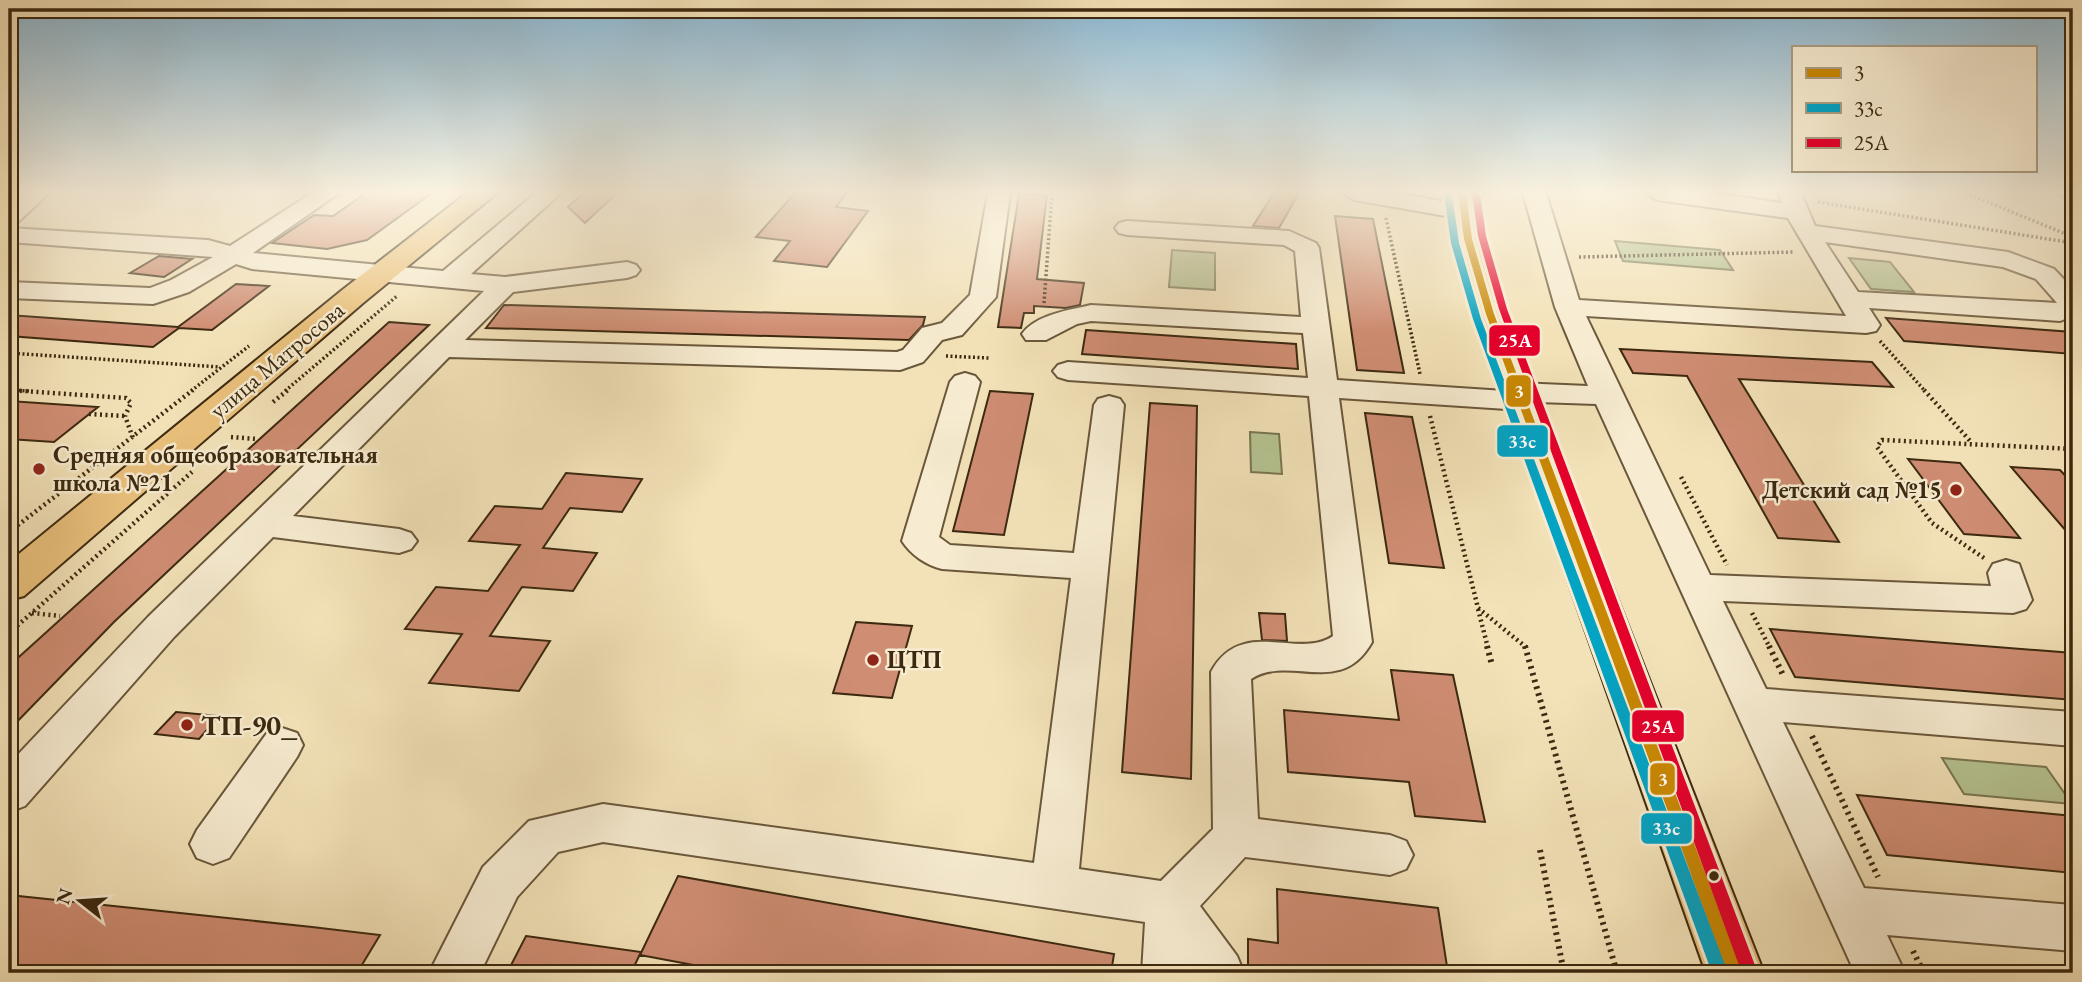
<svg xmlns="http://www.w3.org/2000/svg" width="2082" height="982" font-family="'EB Garamond',serif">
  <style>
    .green { fill: #b6c492; stroke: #797651; stroke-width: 2 }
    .building { fill: #cf8d73; stroke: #3c2910; stroke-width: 2 }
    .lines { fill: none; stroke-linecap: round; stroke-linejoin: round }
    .minor-casing { stroke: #6a573a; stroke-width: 4 }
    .major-casing { stroke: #3c2910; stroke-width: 4 }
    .path-far2 { stroke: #3c2910; stroke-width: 3.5; stroke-dasharray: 2 2.5; stroke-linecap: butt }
    .path-far1 { stroke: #3c2910; stroke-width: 4.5; stroke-dasharray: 2 3.5; stroke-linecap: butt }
    .path { stroke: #3c2910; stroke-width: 6; stroke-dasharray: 2.5 4.5; stroke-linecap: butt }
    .minor { fill: #f7ecd1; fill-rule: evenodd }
    .major { fill: #eac17c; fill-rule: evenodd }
    .bus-1-casing { stroke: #f7ecd1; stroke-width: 6 }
    .bus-2-casing { stroke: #f7ecd1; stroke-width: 6 }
    .bus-3-casing { stroke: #f7ecd1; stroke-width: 6 }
    .bus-1 { fill: #c88704; fill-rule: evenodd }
    .bus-2 { fill: #03a3c4; fill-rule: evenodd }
    .bus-3 { fill: #e4002b; fill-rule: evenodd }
    .poi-dot { fill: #8f2418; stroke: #f7ecd1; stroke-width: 2.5 }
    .bus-dot { fill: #3c2910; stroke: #f7ecd1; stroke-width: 2.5 }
    .labels { text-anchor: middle; stroke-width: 5; stroke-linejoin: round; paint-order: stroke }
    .street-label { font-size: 24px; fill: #3c2910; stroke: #f7ecd1 }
    .poi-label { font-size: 24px; font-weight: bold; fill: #3c2910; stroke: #f7ecd1; text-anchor: start }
    .near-poi-label { font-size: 28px; font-weight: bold; fill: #3c2910; stroke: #f7ecd1; text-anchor: start }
    .line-badge { stroke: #f7ecd1; stroke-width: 2.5 }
    .badge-label { font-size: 19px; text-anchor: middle; font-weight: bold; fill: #fff }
  </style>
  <rect width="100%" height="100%" fill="#f3e2b8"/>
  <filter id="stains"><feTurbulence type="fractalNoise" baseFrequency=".00286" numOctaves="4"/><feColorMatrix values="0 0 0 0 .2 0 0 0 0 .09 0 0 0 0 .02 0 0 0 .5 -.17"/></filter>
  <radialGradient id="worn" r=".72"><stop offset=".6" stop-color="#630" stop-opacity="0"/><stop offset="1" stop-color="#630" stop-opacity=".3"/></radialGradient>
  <!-- green -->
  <path class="green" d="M1615 241 1720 250 1733 270 1623 261Z
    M1172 250 1215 253V290L1169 287Z
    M1849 258 1890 262 1914 292 1871 289Z
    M1250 432 1279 434 1282 474 1251 472Z
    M1942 758 2046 767 2072 804 1964 794Z"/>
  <!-- building -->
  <path class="building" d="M366 193H432L367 240 327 249 272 243 314 215 333 216Z
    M583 193H617L585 223 568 207Z
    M795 193H847L836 207 868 211 827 267 774 261 790 241 756 237Z
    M1274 193H1299L1279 228 1253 226Z
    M1019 194 1047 195 1037 279 1084 283 1080 305 1066 308 1034 306V313H1024L1021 328 998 327Z
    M1335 216 1373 219 1404 373 1357 370Z
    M159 256 192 259 164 277 130 273Z
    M236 284 269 286 212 330 179 328 153 347 9 336V315L178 327Z
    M504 305 925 317 923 325 909 340 486 328Z
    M1886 318 2073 332V354L1904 341Z
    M389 322 429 325 114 622 9 730V666Z
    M1086 330 1296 344 1298 369 1082 354Z
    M1620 349 1872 362 1893 387 1739 379 1839 542 1778 538 1687 376 1633 373Z
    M990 391 1033 394 1004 535 953 531Z
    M9 401 98 407 54 442 9 439Z
    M1150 403 1197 406 1191 779 1122 772Z
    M1365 413 1412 417 1444 568 1389 563Z
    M1908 459 1960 463 2020 538 1964 534Z
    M2011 467 2060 470 2073 484V539Z
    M566 473 642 479 622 512 570 508 543 548 597 553 573 591 522 587 490 636 550 641 519 691 429 683 462 634 405 629 436 587 488 591 520 545 469 541 495 506 542 509Z
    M1259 613 1285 614 1287 641 1262 640Z
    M856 622 912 626 892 698 833 693Z
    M1770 629 2073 653V700L1795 677Z
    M1391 670 1453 675 1485 822 1415 816 1409 782 1288 772 1284 710 1399 720Z
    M176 712 219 716 199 739 155 734Z
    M1857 795 2073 816V873L1887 855Z
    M678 876 1114 954 1111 973H736L640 955Z
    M1277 889 1438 908 1448 973H1281V969L1248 965V939L1278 943Z
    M9 895 312 927 380 935 357 973H9Z
    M526 936 641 952 631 973H507Z"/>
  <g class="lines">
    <!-- minor casing -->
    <g class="minor-casing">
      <path id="minor" d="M24 193H49L17 223 9 225V206Z
        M312 193H339L253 253 443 271 536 193H561L471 274 505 277 627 262 636 265 640 270 636 275 627 278 513 292 465 340 897 352 903 350 922 328 942 323 970 295 988 193H1010L996 297 962 335 942 340 923 362 900 370 449 357 293 516 399 529 411 533 417 541 411 549 399 553 273 537 174 637 25 806 9 812V764L148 617 484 291 252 269 236 264 189 292 153 304 9 298V282L150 288 171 280 213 257 9 242V228L208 240 230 246Z
        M1343 193H1396L1463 205 1471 207 1475 212 1471 217 1463 219 1354 200Z
        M1523 193H1546L1579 300 1846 316 1788 218 1657 200 1646 193H1711L1782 203 1778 193H1801L1815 226 2008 252 2054 269 2073 289V316L2060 321 1869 308 1880 325 1876 331 1866 333 1586 316 1710 575 1991 586 1988 573 1993 564 2006 560 2019 564 2032 600 2026 609 2013 613 1723 601 1766 689 2073 712V746L1783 722 1864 888 2073 905V951L1887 935 1905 973H1855L1596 404 1537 402 1533 407 1522 410 1339 398 1372 642C1341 698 1290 654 1251 679L1258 819 1390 835 1406 841 1413 855 1406 869 1390 875 1245 857 1200 906 1237 956 1244 973H1142L1145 922 603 842 558 852 517 897 480 973H429L483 867 529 821 603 804 1034 863 1071 578 942 569C926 565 911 555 902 541L950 382 955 376 965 373 975 376 980 382 939 537 950 545 1074 553 1094 405 1098 399 1109 396 1120 399 1124 405 1079 869 1161 881 1213 829 1211 672C1241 616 1299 660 1333 636L1309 396 1068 380 1058 377 1053 371 1058 365 1068 362 1308 378 1303 333 1091 321 1077 324 1046 340H1026L1022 334C1035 315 1069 310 1091 305L1301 317 1295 251 1284 245 1127 235 1119 233 1115 228 1119 223 1127 221 1289 231 1316 243 1319 248 1337 380 1505 391 1508 386 1519 383 1588 386 1555 307ZM1825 242 2003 267 2036 279 2057 303 1858 292Z
        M2058 193H2073V202Z
        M282 728 297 733 303 745 297 757 229 858 213 864 197 858 190 844 197 830 267 733Z"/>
    </g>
    <!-- major casing -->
    <g class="major-casing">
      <path id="major" d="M467 193H497L363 303 24 596 9 600V562L341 291Z
        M1449 193H1475L1482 239 1506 314 1764 973H1706L1474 314 1454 239Z"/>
    </g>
    <!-- path-far2 -->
    <path class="path-far2" d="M1966 193 2073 237
      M1818 202 2073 243
      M1386 218 1420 374
      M1579 257 1794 252
      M1044 303 1052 193
      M1880 341 1925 391
      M9 353 220 367
      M946 356 989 358
      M9 390 29 391
      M191 391 249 346
      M285 391 397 296"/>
    <!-- path-far1 -->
    <path class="path-far1" d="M9 390 126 398 131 403 125 416 133 438
      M1924 390 1972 443
      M273 402 288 390
      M89 414 125 416
      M1430 416 1478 608 1527 648
      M231 437 257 439
      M1681 477 1727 565
      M9 532 193 390
      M1984 558 1932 523 1877 447 1882 440 2073 449
      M1478 609 1488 648
      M32 613 60 616
      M1752 613 1770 648
      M9 633 192 472"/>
    <!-- path -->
    <path class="path" d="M1487 646 1492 665
      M1525 646 1617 973
      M1769 646 1784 677
      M1812 736 1878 877
      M1540 850 1564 973
      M1913 951 1924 973"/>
    <!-- minor -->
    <use href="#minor" class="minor"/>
    <!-- major -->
    <use href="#major" class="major"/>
    <!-- bus-1 casing -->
    <g class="bus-1-casing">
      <path id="bus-1" d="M1458 193H1466L1472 239 1494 314 1743 973H1727L1486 314 1464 239Z"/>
    </g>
    <!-- bus-2 casing -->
    <g class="bus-2-casing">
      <path id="bus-2" d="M1444 194H1452L1459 243 1481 319 1728 973H1712L1473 319 1451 243Z"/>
    </g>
    <!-- bus-3 casing -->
    <g class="bus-3-casing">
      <path id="bus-3" d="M1472 193H1480L1486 236 1507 309 1756 968 1754 973H1742L1740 968 1499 309 1478 236Z"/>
    </g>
    <!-- bus-1 -->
    <use href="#bus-1" class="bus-1"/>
    <!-- bus-2 -->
    <use href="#bus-2" class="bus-2"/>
    <!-- bus-3 -->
    <use href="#bus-3" class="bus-3"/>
  </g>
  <!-- sky -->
  <linearGradient id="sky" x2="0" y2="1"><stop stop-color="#8ab8d4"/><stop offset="0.58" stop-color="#faf2df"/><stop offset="1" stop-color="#faf2df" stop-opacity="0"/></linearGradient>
  <rect width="2082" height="331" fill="url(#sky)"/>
  <!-- markers -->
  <g class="poi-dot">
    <circle cx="39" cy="469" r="7"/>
    <circle cx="1956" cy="490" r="7"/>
    <circle cx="873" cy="660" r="7"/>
    <circle cx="187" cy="725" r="7"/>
  </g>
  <circle class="bus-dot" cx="1714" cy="876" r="6"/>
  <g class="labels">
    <!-- street labels -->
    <g class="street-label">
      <text transform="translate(277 360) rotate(-40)" y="8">улица Матросова</text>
    </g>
    <!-- poi labels -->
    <g class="poi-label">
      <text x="53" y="463">Средняя общеобразовательная<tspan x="53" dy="28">школа №21</tspan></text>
      <text x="1942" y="498" text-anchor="end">Детский сад №15</text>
      <text x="887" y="668">ЦТП</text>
    </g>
    <!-- near-poi labels -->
    <g class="near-poi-label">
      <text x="201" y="735">ТП-90_</text>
    </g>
  </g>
  <g class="line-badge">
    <rect x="1488" y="324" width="53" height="33" rx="7" fill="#e4002b"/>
    <rect x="1505" y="374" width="27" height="34" rx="7" fill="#c88704"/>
    <rect x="1496" y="424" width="53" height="34" rx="7" fill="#03a3c4"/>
    <rect x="1631" y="709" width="54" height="34" rx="7" fill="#e4002b"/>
    <rect x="1649" y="762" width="27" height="34" rx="7" fill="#c88704"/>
    <rect x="1640" y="812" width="53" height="33" rx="7" fill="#03a3c4"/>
  </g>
  <g class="badge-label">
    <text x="1515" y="347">25А</text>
    <text x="1519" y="398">3</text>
    <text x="1522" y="448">33с</text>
    <text x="1658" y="733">25А</text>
    <text x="1663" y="786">3</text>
    <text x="1666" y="835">33с</text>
  </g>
  <!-- margin -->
  <rect width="2082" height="982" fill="none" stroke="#f3e2b8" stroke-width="35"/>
  <rect x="10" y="10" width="2061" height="961" fill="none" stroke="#3c2910" stroke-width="3.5"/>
  <rect x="18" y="18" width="2047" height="947" fill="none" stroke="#3c2910" stroke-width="2"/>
  <!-- legend -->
  <rect x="1792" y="46" width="245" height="126" fill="#f7ecd1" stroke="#ac9e84" stroke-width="2"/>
  <rect x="1806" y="68" width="35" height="10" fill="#c88704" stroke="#ac9e84" stroke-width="2"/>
  <text x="1854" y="80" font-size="21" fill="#3c2910">3</text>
  <rect x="1806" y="103" width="35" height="10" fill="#03a3c4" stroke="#ac9e84" stroke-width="2"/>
  <text x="1854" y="116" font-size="21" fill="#3c2910">33с</text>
  <rect x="1806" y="138" width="35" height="10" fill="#e4002b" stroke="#ac9e84" stroke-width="2"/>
  <text x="1854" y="150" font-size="21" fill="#3c2910">25А</text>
  <!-- north arrow -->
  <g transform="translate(80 901) rotate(287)" stroke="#f7ecd1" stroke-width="5" paint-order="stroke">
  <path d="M0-5L12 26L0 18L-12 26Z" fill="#3c2910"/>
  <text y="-10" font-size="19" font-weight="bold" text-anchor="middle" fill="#3c2910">N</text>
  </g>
  <rect width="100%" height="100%" filter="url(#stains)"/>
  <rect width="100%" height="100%" fill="url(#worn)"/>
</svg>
